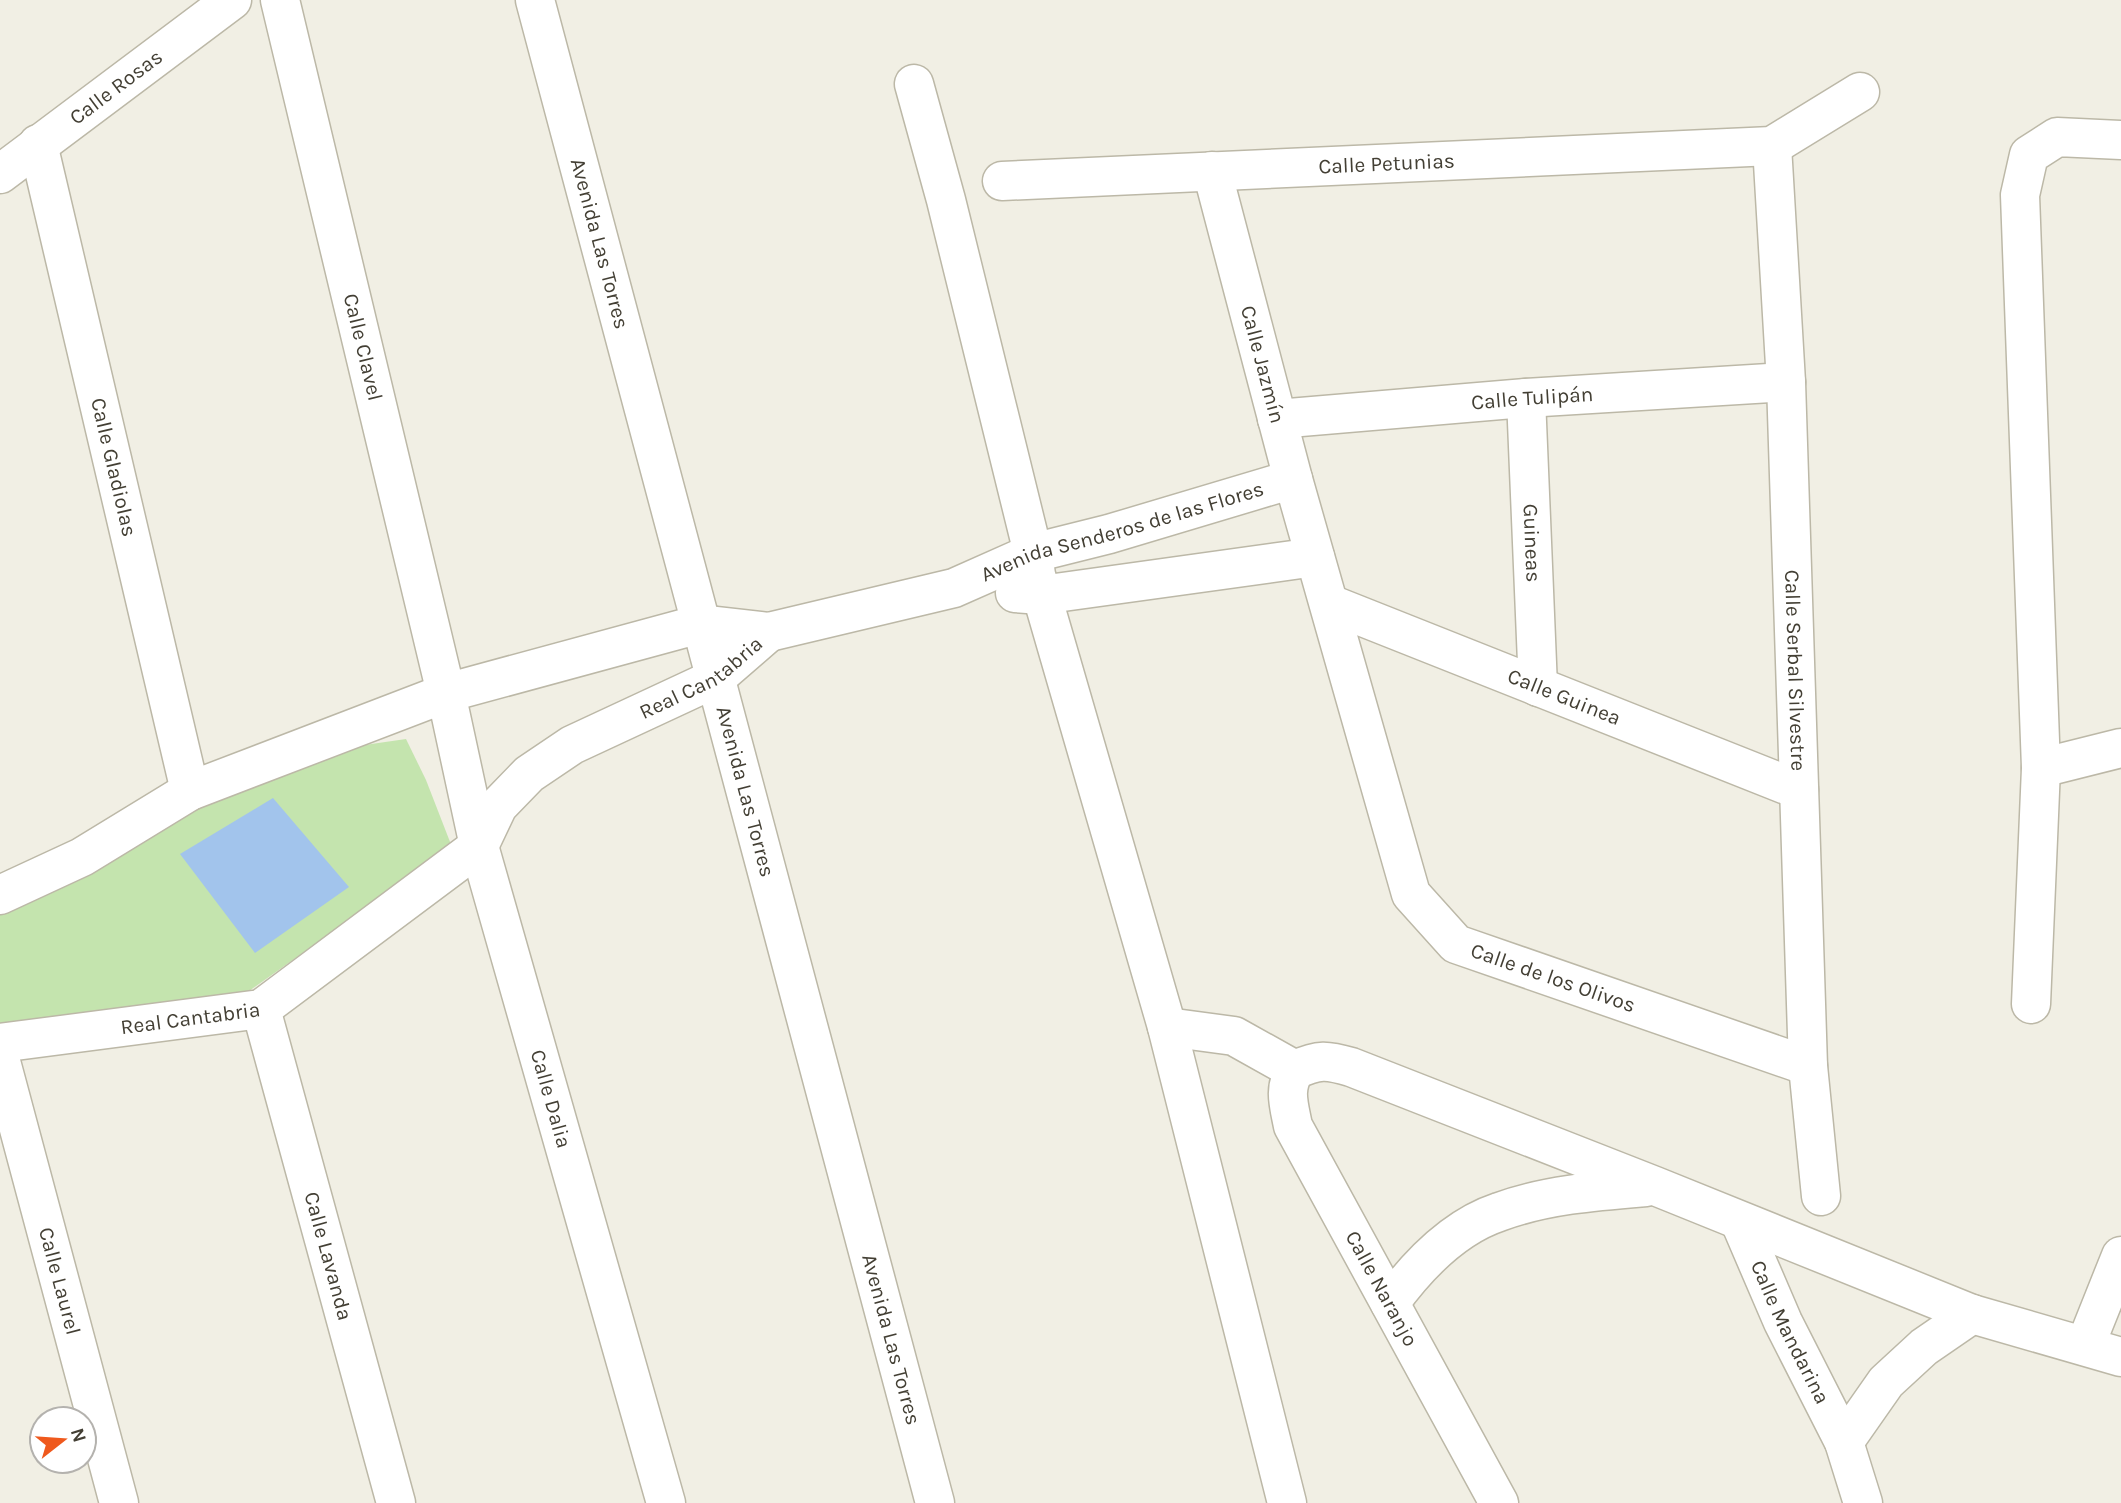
<svg xmlns="http://www.w3.org/2000/svg" width="2121" height="1503" font-family="Karla,sans-serif">
  <style>
    .green { fill: #c4e4ae }
    .water { fill: #a2c4ec }
    .lines { fill: none; stroke-linecap: round; stroke-linejoin: round }
    .minor-casing { stroke: #bcb8a7; stroke-width: 41 }
    .minor { stroke: #fff; stroke-width: 38 }
    .labels { text-anchor: middle; stroke-width: 5; stroke-linejoin: round; paint-order: stroke }
    .street-label { font-size: 21px; fill: #433f34; stroke: #fff }
  </style>
  <rect width="100%" height="100%" fill="#f1efe4"/>
  <!-- green -->
  <path class="green" d="M406 739 426 780 452 847 249 991 0 1030V909L193 800 323 751Z"/>
  <!-- water -->
  <path class="water" d="M273 798 349 887 255 953 180 854Z"/>
  <g class="lines">
    <!-- minor casing -->
    <g class="minor-casing">
      <g id="minor">
        <path id="s1" d="M280 0 446 693 479 846 666 1503"/>
        <path id="s2" d="M535 0 935 1503"/>
        <path d="M914 84 946 200 1033 553 1036 575 1167 1027 1287 1503"/>
        <path id="s3" d="M38 144 190 791"/>
        <path id="s4" d="M1772 146 1786 382 1808 1066 1821 1196"/>
        <path id="s5" d="M1212 171 1293 479 1411 894 1456 944 1808 1066"/>
        <path id="s6" d="M0 174 232 0"/>
        <path id="s7" d="M1002 181 1772 146 1860 92"/>
        <path id="s8" d="M1526 398 1538 687"/>
        <path id="s9" d="M1277 419 1526 398 1786 382"/>
        <path d="M1015 593 1041 595 1315 557"/>
        <path id="s10" d="M1330 604 1799 790"/>
        <path d="M2041 768 2121 748"/>
        <path id="s11" d="M0 895 82 857 190 791 446 693 700 624 769 632 954 588 1033 553 1109 534 1293 479"/>
        <path d="M2031 1004 2041 768 2020 195 2029 155 2057 137 2121 140"/>
        <path id="s12" d="M261 1009 396 1503"/>
        <path d="M1167 1027 1234 1036 1295 1070"/>
        <path id="s13" d="M0 1043 261 1009 479 846 498 806 529 774 572 745 716 678 769 632"/>
        <path id="s14" d="M0 1058 119 1503"/>
        <path d="M1295 1070C1319 1059 1327 1060 1351 1067L1655 1186 1972 1314 2121 1357"/>
        <path id="s15" d="M1295 1070C1283 1089 1289 1105 1293 1126L1499 1503"/>
        <path id="s16" d="M1740 1222 1783 1322 1844 1442 1863 1503"/>
        <path d="M1390 1303C1417 1266 1454 1227 1499 1212 1545 1195 1597 1191 1646 1187"/>
        <path d="M2085 1346 2121 1256"/>
        <path d="M1844 1442 1886 1382 1924 1347 1972 1314"/>
      </g>
    </g>
    <!-- minor -->
    <use href="#minor" class="minor"/>
  </g>
  <g class="labels">
    <!-- street labels -->
    <g class="street-label">
      <text dy="7" stroke="none"><textPath href="#s6" startOffset="145">Calle Rosas</textPath></text>
      <text dy="7" stroke="none"><textPath href="#s7" startOffset="385">Calle Petunias</textPath></text>
      <text dy="7" stroke="none"><textPath href="#s2" startOffset="252">Avenida Las Torres</textPath></text>
      <text dy="7" stroke="none"><textPath href="#s1" startOffset="357">Calle Clavel</textPath></text>
      <text dy="7" stroke="none"><textPath href="#s5" startOffset="200">Calle Jazmín</textPath></text>
      <text dy="7" stroke="none"><textPath href="#s9" startOffset="256">Calle Tulipán</textPath></text>
      <text dy="7" stroke="none"><textPath href="#s3" startOffset="332">Calle Gladiolas</textPath></text>
      <text dy="7" stroke="none"><textPath href="#s11" startOffset="1192">Avenida Senderos de las Flores</textPath></text>
      <text dy="7" stroke="none"><textPath href="#s8" startOffset="145">Guineas</textPath></text>
      <text dy="7" stroke="none"><textPath href="#s4" startOffset="525">Calle Serbal Silvestre</textPath></text>
      <text dy="7" stroke="none"><textPath href="#s13" startOffset="822">Real Cantabria</textPath></text>
      <text dy="7" stroke="none"><textPath href="#s10" startOffset="252">Calle Guinea</textPath></text>
      <text dy="7" stroke="none"><textPath href="#s2" startOffset="819">Avenida Las Torres</textPath></text>
      <text dy="7" stroke="none"><textPath href="#s5" startOffset="920">Calle de los Olivos</textPath></text>
      <text dy="7" stroke="none"><textPath href="#s13" startOffset="192">Real Cantabria</textPath></text>
      <text dy="7" stroke="none"><textPath href="#s1" startOffset="1132">Calle Dalia</textPath></text>
      <text dy="7" stroke="none"><textPath href="#s12" startOffset="256">Calle Lavanda</textPath></text>
      <text dy="7" stroke="none"><textPath href="#s14" startOffset="231">Calle Laurel</textPath></text>
      <text dy="7" stroke="none"><textPath href="#s15" startOffset="243">Calle Naranjo</textPath></text>
      <text dy="7" stroke="none"><textPath href="#s16" startOffset="121">Calle Mandarina</textPath></text>
      <text dy="7" stroke="none"><textPath href="#s2" startOffset="1386">Avenida Las Torres</textPath></text>
    </g>
  </g>
  <!-- north arrow -->
  <g transform="translate(63 1440) rotate(73)"><circle r="33" fill="#ffffff" stroke="#b4b2ae" stroke-width="2"/>
  <path d="M0-5L12 26L0 18L-12 26Z" fill="#ef591d"/>
  <text y="-10" font-size="19" font-weight="bold" text-anchor="middle" fill="#433f34">N</text>
  </g>
</svg>
